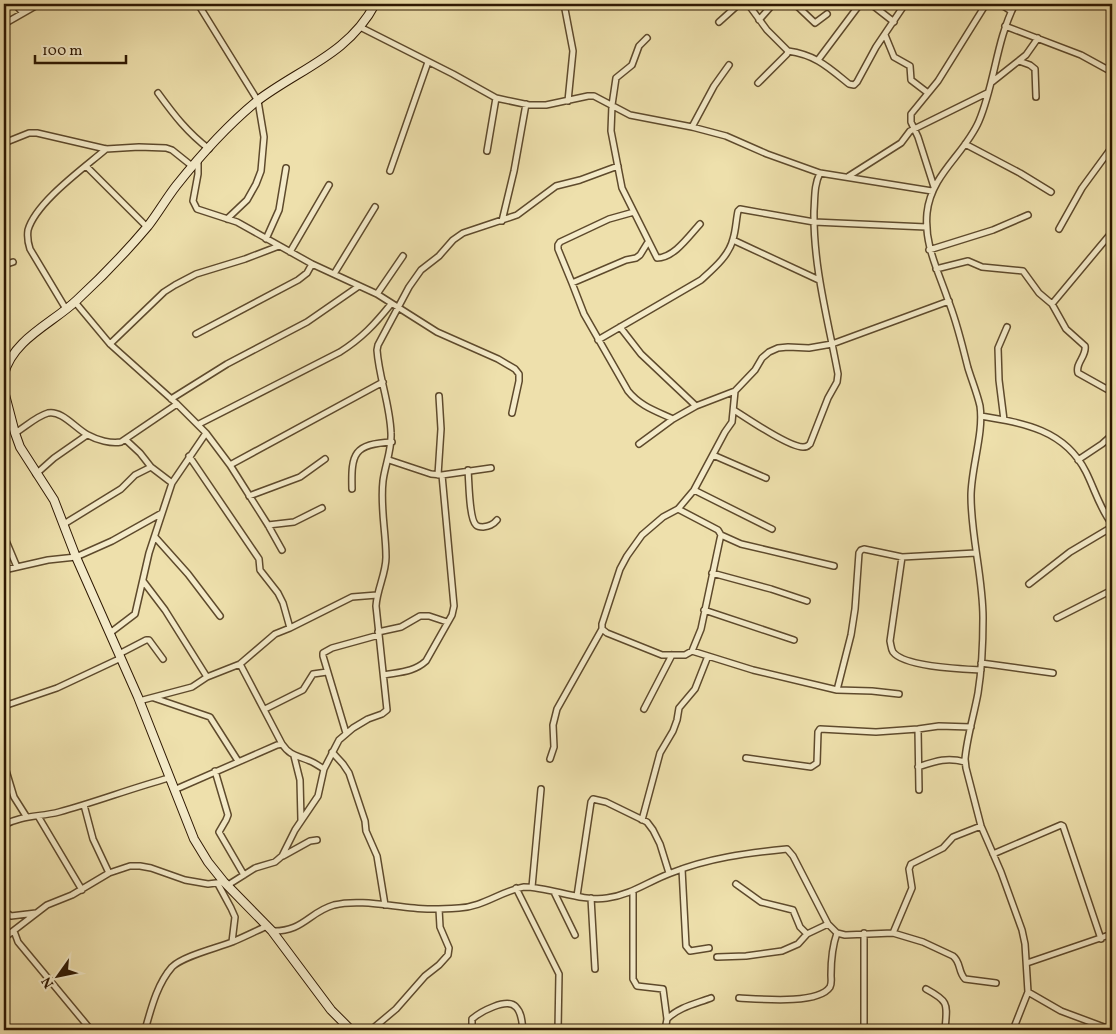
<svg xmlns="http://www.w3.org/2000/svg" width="1116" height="1034" font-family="Vollkorn,serif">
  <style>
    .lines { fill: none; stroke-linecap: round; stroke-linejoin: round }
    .street-casing { stroke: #5e4a2c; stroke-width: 8 }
    .secondary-casing { stroke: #2e1802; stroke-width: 10 }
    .street { stroke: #f4ebc9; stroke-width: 5 }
    .secondary { stroke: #f4ebc9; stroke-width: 8 }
  </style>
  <rect width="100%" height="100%" fill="#eee0ac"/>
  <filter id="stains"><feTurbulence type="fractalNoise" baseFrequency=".004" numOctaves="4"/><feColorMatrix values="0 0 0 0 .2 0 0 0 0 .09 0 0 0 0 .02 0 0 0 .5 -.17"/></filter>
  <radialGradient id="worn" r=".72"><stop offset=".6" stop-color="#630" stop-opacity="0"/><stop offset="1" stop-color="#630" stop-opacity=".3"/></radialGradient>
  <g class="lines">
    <!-- street casing -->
    <g class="street-casing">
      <path id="street" d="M15 4 23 13
        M198 4 258 101 264 137 261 171 256 184 247 200 227 219
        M564 4 573 51 568 101
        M748 4 767 30 788 51 787 54 758 83
        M795 4 815 23 827 14
        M871 4 894 22
        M1000 4 1011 11
        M759 20 773 4
        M719 22 739 4
        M4 24 39 4
        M1005 26 1081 55 1112 72
        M360 27 453 74 496 98 529 105H546L588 96H594L630 115 692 127 726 136 767 154 820 173 932 191
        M885 35 894 57 910 66 911 80 928 93
        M647 38 639 46 632 65 616 78 612 105 611 131 622 188 657 258C674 258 689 236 700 224
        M788 51C816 55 828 67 849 84L854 85 857 82 876 47 905 4
        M818 60 860 4
        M1019 61 1030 65 1035 69 1036 97
        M992 82 1026 55 1038 38
        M158 93C174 115 187 132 209 149
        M692 127 714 86 729 65
        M4 143 29 133H37L106 149 139 147 166 148 172 150 192 166
        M965 144 1020 173 1051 192
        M487 151 496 98
        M198 160V174L193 201 197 209 237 222 312 264 377 294 437 332 498 359 515 369 519 374V381L512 413
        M86 166 147 227
        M390 171 428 62
        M849 176 901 143 910 131 987 93
        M934 187 918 137 911 122V114L938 81 986 4
        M634 212 609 219 560 242 558 245V249L572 283 584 314 628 391C640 406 656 411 673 419
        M502 221 514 171 526 104
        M1059 229 1082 188 1112 147
        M266 239 279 210 286 168
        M733 240 819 280
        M929 250 993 230 1028 215
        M290 252 329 185
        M4 265 13 262
        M936 269 968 261 982 267 1023 271 1039 293 1052 304 1066 329 1085 346C1087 356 1075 363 1078 373L1112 392
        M334 274 375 207
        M572 283 626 260 636 258 640 255 648 242
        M377 294 403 256
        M75 302 110 344 177 404 206 433 230 465 268 525 282 550
        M1052 304 1112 232
        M66 309 30 249C28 243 27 237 28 230 36 202 84 168 106 149
        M620 327 641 354 696 406
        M196 334 298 280 307 273 312 264
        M598 340 701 280C713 269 729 256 733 239 736 230 736 220 738 211L740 209 814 222 926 227
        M110 344 164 292 175 285 196 274 245 259 279 246
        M171 399 227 364 307 322 359 286
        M734 410C748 419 789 447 803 447 808 447 807 446 810 444L828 398 837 382 838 374C828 320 813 266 814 211 815 197 814 185 820 173
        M981 416C1024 423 1065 430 1086 472 1095 490 1100 509 1112 524
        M1004 420 999 380 998 348 1007 327
        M199 424 340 352C362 338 375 324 391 304
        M15 433C25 427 37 416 48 413 62 410 76 429 88 435 97 440 111 444 121 442L177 404
        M126 440 140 453 151 467 172 483
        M639 444 673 419 696 406 735 391
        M713 455 766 478
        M189 456 259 559 260 570 278 593 283 603 290 628
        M389 460 431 474 442 475 491 468
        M1078 460 1102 444 1112 435
        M230 465 383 382
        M468 470C469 480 469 519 476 525 478 527 480 527 483 527 489 526 493 525 497 520
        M36 474 54 458 87 435
        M438 475 441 429 439 396
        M352 489C351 453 354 444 392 442
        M694 490 772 529
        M249 496 300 477 325 459
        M678 509 718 530 721 535 720 539 701 629 692 651 685 655H662L607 633 602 629V624L620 569 627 556 642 535 663 517 678 509 694 490 725 432 732 422 735 391 755 370 762 358 769 352 778 348 788 347 809 348 832 344 949 301
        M64 524 121 489 135 475 151 467
        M268 525 294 522 322 508
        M721 535 741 544 834 566
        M4 536 17 567
        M155 537 188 574 220 616
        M902 557 890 641C891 645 891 649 893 652 904 667 963 669 981 670
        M4 570 48 560 76 557 112 541 162 513
        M712 573 771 589 807 601
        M143 581 165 610 207 677
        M1029 584 1070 552 1112 527
        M704 610 794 640
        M1057 618 1112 590
        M378 632 401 627 420 616H429L447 622
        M110 633 135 614 149 553 172 483 206 433
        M692 651 753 670 837 690 872 691 899 694
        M119 654 146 640H149L163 659
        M981 663 1053 673
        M240 664 282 744
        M384 675C400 672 414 672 426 661L452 615 454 606 442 475
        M837 690 851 635 855 609 859 553 861 550 864 549 902 557 976 553
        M154 698 210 717 238 761
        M139 701 192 687 207 677 240 664 275 634 290 628 352 597 377 595
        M4 706 57 688 121 658
        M265 709 303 690 313 674 327 672
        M644 709 672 655
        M918 729 919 790
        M346 733 323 656V653L332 648 379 635
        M332 752 343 764 349 773 365 821 366 831 377 856 385 905
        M294 756 300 780 301 820
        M746 758 811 767 817 763 818 732 820 729 876 732 918 729 939 726 971 727
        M550 759 554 747 553 725 557 709 602 629
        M4 764 14 797 26 816
        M918 767C936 761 947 757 965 762
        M215 771 228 815 226 820 219 832 244 875
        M174 790 277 745 282 744C291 757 297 755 310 761 315 763 319 766 324 769
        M84 805 93 839 109 873
        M38 816 82 890
        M642 820 660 753 673 731 677 720 679 708 695 689 708 656
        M4 825C22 815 40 817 59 812 96 802 132 788 169 778
        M993 854 1061 825 1063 826 1101 939
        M283 856 310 841 317 840
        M682 869 686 946 690 951 709 948
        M218 884 231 908 235 917 232 942
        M736 884 761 902 793 910 800 927 807 934
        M228 885 255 868 275 862 282 856 295 830 318 796 324 769 339 740 353 728 368 719 382 714 387 710 376 606C377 589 386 574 386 557 386 532 380 507 383 481 385 465 392 450 391 433 390 404 379 378 377 350L378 345 409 287 421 270 439 256 453 240 463 233 517 215 556 186 580 180 618 166
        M532 887 541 789
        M516 888 559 974 558 1030
        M633 891V979L637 986 663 989 667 1019 665 1030
        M554 892 575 935
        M577 896 591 802 593 799 606 802 647 822 653 830 660 844 669 873
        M591 898 595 969
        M4 911 11 916 36 913
        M14 931 18 942 91 1030
        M272 931C303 932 309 912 334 905 358 899 389 906 414 908 429 910 444 909 459 908 483 907 501 891 524 887 550 887 581 902 607 898 631 895 649 881 671 873 708 858 747 853 787 849L793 856 828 924 837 933 845 935 893 933 923 942 953 956C961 962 958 972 965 979L996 983
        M893 933 912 888 909 869 911 864 943 848 953 837 981 826
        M4 938 47 905 72 895 109 873 130 866H140L151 868 185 880 208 884 224 882
        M717 957 746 956 782 951 798 944 807 934 828 924
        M1027 963 1112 934
        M926 989C950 1002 947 1004 945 1030
        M1028 992 1061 1011 1112 1030
        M739 998C759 999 818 1005 830 987 832 983 831 979 831 975 831 960 832 947 837 933
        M667 1019C679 1007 695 1004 711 998
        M145 1030C151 1009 157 984 172 967 183 956 217 948 232 942 244 937 256 931 267 926
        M371 1030 396 1009 425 976 439 965 448 955 449 948 440 927 439 909
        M472 1030V1019C480 1012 507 997 516 1007 522 1013 522 1023 523 1030
        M864 1030V933
        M912 1030V1028
        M1013 1030 1028 992 1025 944 1022 930 1001 872 981 826 966 768 965 759C967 737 974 715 978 693 982 668 983 643 983 618 983 577 971 537 971 496 971 468 984 433 980 406 977 393 972 381 968 368 962 345 957 322 948 300 938 270 924 245 927 213 931 174 965 154 979 121 995 83 996 41 1015 4"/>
    </g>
    <!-- secondary casing -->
    <g class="secondary-casing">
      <path id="secondary" d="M4 374C13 339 53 323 77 300 102 277 126 252 148 226 158 213 166 199 176 186 199 157 229 124 257 101 299 69 349 54 375 4
        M4 381V391L15 433 20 447 54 500 76 557 138 697 194 839 208 862 224 882 272 931 331 1010 351 1030"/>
    </g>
    <!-- street -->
    <use href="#street" class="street"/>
    <!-- secondary -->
    <use href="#secondary" class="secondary"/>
  </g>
  <!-- margin -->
  <rect width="1116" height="1034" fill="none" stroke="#eee0ac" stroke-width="20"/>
  <rect x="5" y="5" width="1106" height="1024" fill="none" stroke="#2e1802" stroke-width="2.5"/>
  <rect x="10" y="10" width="1096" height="1014" fill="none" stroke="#2e1802"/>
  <!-- north arrow -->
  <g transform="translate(58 976) rotate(237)" stroke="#f4ebc9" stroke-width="4" paint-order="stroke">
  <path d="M0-4L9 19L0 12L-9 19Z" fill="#2e1802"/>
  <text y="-8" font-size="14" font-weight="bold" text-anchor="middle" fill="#2e1802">N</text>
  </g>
  <!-- scale -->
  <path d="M35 55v8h91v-8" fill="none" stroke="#2e1802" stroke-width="2.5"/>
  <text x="42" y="55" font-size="15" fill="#2e1802" stroke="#f4ebc9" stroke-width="4" paint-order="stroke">100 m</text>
  <rect width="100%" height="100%" filter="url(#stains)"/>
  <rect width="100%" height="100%" fill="url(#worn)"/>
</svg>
